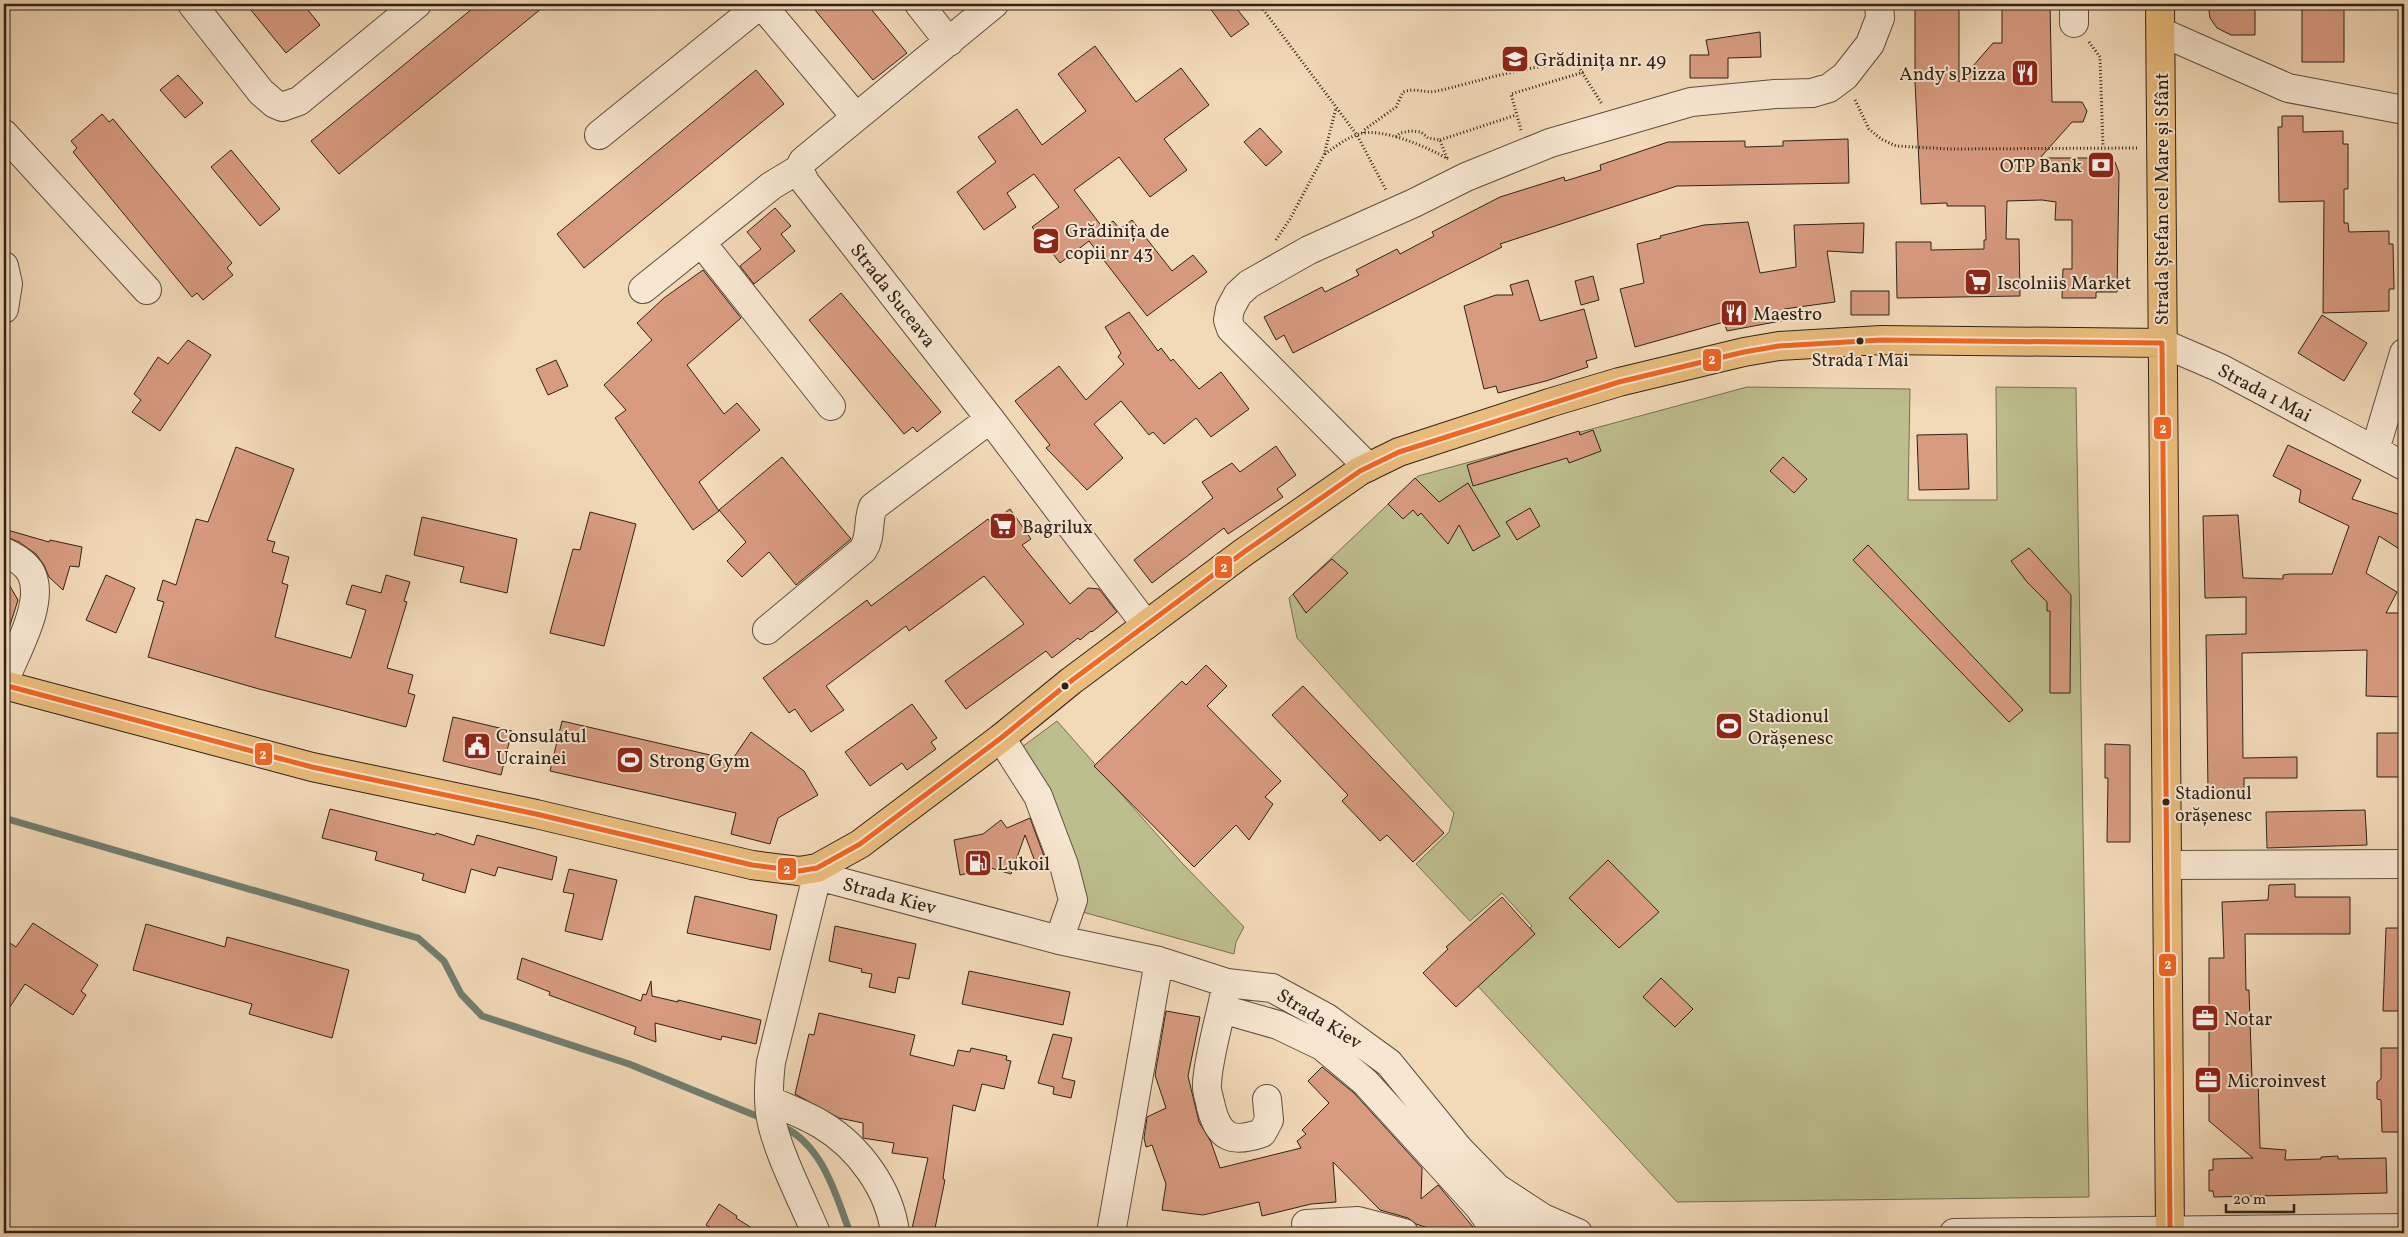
<svg xmlns="http://www.w3.org/2000/svg" width="2408" height="1237" font-family="Vollkorn,serif">
  <style>
    .green { fill: #bdbe8d; stroke: #767053 }
    .lines { fill: none; stroke-linecap: round; stroke-linejoin: round }
    .stream { stroke: #707e70; stroke-width: 7 }
    .building { fill: #d89b80; stroke: #2e2319 }
    .minor-casing { stroke: #5f5041; stroke-width: 30 }
    .major-casing { stroke: #2e2319; stroke-width: 30 }
    .path { stroke: #2e2319; stroke-width: 3; stroke-dasharray: 1 2.5; stroke-linecap: butt }
    .minor { stroke: #f7e6d1; stroke-width: 28 }
    .major { stroke: #e9bc7c; stroke-width: 28 }
    .bus-1-casing { stroke: #f7e6d1; stroke-width: 9 }
    .bus-1 { stroke: #f26522; stroke-width: 5 }
    .bus-dot { fill: #2e2319; stroke: #f7e6d1; stroke-width: 2 }
    .labels { text-anchor: middle; stroke-width: 4; stroke-linejoin: round; paint-order: stroke }
    .bus-label { font-size: 18px; fill: #2e2319; stroke: #f7e6d1 }
    .poi-label { font-size: 19px; fill: #2e2319; stroke: #f7e6d1; text-anchor: start }
    .street-label { font-size: 19px; fill: #2e2319; stroke: #f7e6d1 }
    .line-badge { stroke: #f7e6d1; stroke-width: 2 }
    .badge-label { font-size: 14px; text-anchor: middle; font-weight: bold; fill: #fff }
  </style>
  <rect width="100%" height="100%" fill="#f2d9b8"/>
  <filter id="stains"><feTurbulence type="fractalNoise" baseFrequency=".004" numOctaves="4"/><feColorMatrix values="0 0 0 0 .2 0 0 0 0 .09 0 0 0 0 .02 0 0 0 .5 -.17"/></filter>
  <radialGradient id="worn" r=".72"><stop offset=".6" stop-color="#630" stop-opacity="0"/><stop offset="1" stop-color="#630" stop-opacity=".3"/></radialGradient>
  <!-- green -->
  <path class="green" d="M1747 387 1910 389 1908 500H1997L1996 387 2076 388 2089 1197 1677 1202 1476 984 1533 932 1530 928 1532 926 1502 893 1470 921 1416 864 1449 832 1454 813 1297 638 1289 598 1418 476Z
    M1057 721 1182 863 1244 927 1236 942 1234 954 1079 911 1018 750Z"/>
  <g class="lines">
    <!-- stream -->
    <path class="stream" d="M4 818 418 938 444 961 461 994 482 1016 629 1064 764 1119
      M781 1126C822 1143 836 1195 850 1233"/>
  </g>
  <!-- building -->
  <path class="building" d="M246 4H303L320 25 286 53Z
    M478 4H547L339 174 311 141Z
    M810 4H867L907 53 873 80Z
    M1207 4H1233L1249 24 1231 37Z
    M1915 4H1959V82L1993 43H2002V4H2050L2052 102H2082L2087 111 2083 122H2072L2040 158H2108L2115 162 2119 173 2117 292H2096V298H2062L2063 269H2072V220H2055L2056 202 2042 200 2007 201 2006 239H2019L2020 296 1897 298 1896 242H1931V250L1984 249V240H1986L1985 206H1947V203L1921 204 1915 82Z
    M2208 4H2255V35H2231L2217 28 2210 18Z
    M2302 4H2344V62H2302Z
    M1760 32 1761 57 1728 58V78H1690V55H1709L1706 40Z
    M1095 46 1136 102 1181 68 1209 105 1164 139 1187 170 1150 197 1119 157 1074 190 1103 228 1113 221 1120 229 1132 220 1172 271 1193 255 1207 272 1147 316 1089 241 1060 263 1032 227 1059 207 1034 174 1007 193 1016 207 984 230 957 192 996 162 978 137 1017 109 1042 145 1086 111 1058 74Z
    M756 70 784 104 584 268 557 234Z
    M178 75 203 103 185 118 160 90Z
    M102 114 109 122 113 119 232 263 227 268 233 275 203 300 197 293 192 297 73 152 77 148 71 141Z
    M2282 116H2303V132L2343 131V144H2348V189H2344V223H2348L2349 232 2389 231V244H2393L2394 289H2389V311L2323 313 2324 201 2279 202 2278 127H2282Z
    M1260 128 1282 152 1266 166 1244 142Z
    M1848 139 1849 183 1677 186 1500 244 1502 247 1293 353 1284 335 1276 340 1264 317 1322 287 1325 292 1359 275 1356 270 1397 249 1400 254 1434 236 1432 232 1500 197 1564 177 1565 181 1601 170 1600 165 1668 142 1745 141V147L1783 146V141Z
    M231 150 280 209 260 226 211 167Z
    M775 208 791 226 781 234 795 251 754 284 740 266 761 249 747 232Z
    M1748 222 1760 273 1796 267 1794 225 1864 223 1863 253 1827 251 1835 302 1784 309 1786 320 1727 331 1724 322 1635 347 1620 289 1644 283 1637 244 1661 238 1660 236 1704 225Z
    M703 270 741 318 687 365 724 414 737 403 760 430 699 482 719 511 693 530 615 418 626 410 604 385 652 340 637 323 664 298Z
    M1593 276 1599 300 1581 305 1575 281Z
    M1528 280 1540 321 1584 309 1597 358 1586 361 1588 367 1546 381 1498 393 1496 386 1484 389 1464 306 1496 295H1513L1510 285Z
    M1851 291H1889V315H1851Z
    M841 293 941 412 917 432 913 427 904 434 809 320Z
    M1129 312 1158 351 1161 348 1171 361 1173 359 1199 389 1221 372 1249 409 1211 437 1196 418 1164 444 1153 432 1149 435 1121 401 1094 424 1123 458 1087 490 1046 448 1050 445 1015 401 1059 366 1086 400 1124 364 1118 357 1121 353 1105 327Z
    M2322 315 2367 343 2344 381 2298 353Z
    M188 340 211 355 160 431 132 412 141 400 134 394 158 357 168 364Z
    M556 360 568 386 548 395 536 369Z
    M1593 430 1601 451 1569 463 1567 458 1473 486 1467 465 1579 431 1580 435Z
    M1967 434 1969 489 1919 490 1917 435Z
    M2288 445 2361 480 2352 499 2404 516V552L2379 536 2366 573 2397 592 2386 613H2404V697L2366 696 2367 650 2242 653 2243 758 2297 757V778H2244V792H2208L2206 635 2246 634V597L2205 598 2203 516 2238 515 2243 578 2283 579V575L2290 574H2332L2349 526 2299 502 2301 490 2273 476Z
    M1276 446 1296 475 1277 489 1283 497 1228 534 1224 528 1152 583 1134 560 1213 498 1202 482 1232 463 1240 472Z
    M236 447 294 469 267 540 275 542 272 552 289 557 282 583 288 585 275 637 351 658 366 610 346 604 352 585 381 593 386 575 410 582 404 601 407 602 387 668 413 675 408 693 415 695 406 727 259 689 148 657 164 602 157 600 163 580 176 585 196 519 208 522Z
    M782 457 851 539 796 585 769 552 742 577 727 561 746 542 719 510Z
    M1783 457 1807 479 1794 493 1770 471Z
    M1415 478 1439 502 1468 483 1500 536 1473 551 1459 525 1448 544 1421 513 1418 516 1413 510 1403 519 1388 504Z
    M1530 508 1540 526 1517 540 1506 522Z
    M1010 509 1031 539 1022 545 1070 604 1088 588 1099 589 1117 612 1092 632 1091 631 1080 640 1078 638 1052 658 1046 651 966 709 945 681 1024 624 984 576 909 631 906 626 826 686 844 710 811 732 795 709 789 713 763 678 867 600 871 606 988 519 991 523Z
    M590 512 636 524 604 646 550 633 573 549 580 550Z
    M422 517 517 539 507 593 460 582 464 567 414 555Z
    M4 529 49 542 50 540 82 547 79 567 70 566 63 590 49 577 44 565 36 554 19 542 4 536Z
    M1868 545 2023 710 2009 722 1853 560Z
    M2029 548 2071 595 2070 693H2050V611H2047V602L2027 582 2011 561Z
    M1332 559 1348 573 1306 613 1293 594Z
    M106 575 135 588 116 633 86 620Z
    M4 576 18 600 4 644Z
    M1206 665 1227 686 1207 706 1281 781 1265 797 1273 804 1249 840 1236 825 1194 867 1094 766 1182 681 1186 685Z
    M1303 686 1444 833 1413 862 1387 835 1380 841 1342 801 1348 795 1272 715Z
    M912 704 937 738 931 742 936 749 907 770 902 763 870 786 845 752Z
    M453 717 512 731 501 775 443 761Z
    M562 721 732 760 751 732 804 771 818 795 778 818 770 844 731 834 736 813 550 771Z
    M2377 733H2404V777H2377Z
    M2105 744 2130 745V842H2107L2108 778H2105Z
    M330 809 435 835 436 833 474 845 477 835 557 857 552 880 498 867 495 876 471 869 465 893 422 880 424 874 375 860 377 852 322 838Z
    M2365 810 2367 845 2267 848 2266 812Z
    M1030 818 1047 864 1037 867 1025 835 1011 874 991 868 960 875 954 840 983 834 1001 820 1007 828Z
    M1608 860 1659 912 1619 948 1569 898Z
    M569 869 617 880 602 940 565 931 574 894 563 892Z
    M2295 884V897H2350V934H2245L2246 990H2249L2252 1079H2258L2260 1148 2286 1150 2285 1160 2321 1159V1157L2338 1156V1159L2386 1158 2387 1193 2214 1197 2213 1191H2209V1170H2213V1159L2253 1158 2209 1121V958H2224L2222 902 2268 900 2269 885Z
    M695 896 777 915 770 950 687 933Z
    M1502 897 1535 934 1456 1007 1423 973 1448 949 1446 947Z
    M33 923 98 965 81 991 86 995 73 1015 25 984 4 1016V939L16 947Z
    M146 924 225 947 227 937 349 970 332 1038 249 1014 252 1004 133 970Z
    M835 926 916 944 909 979 898 977 895 993 869 987 872 974 861 972 862 969 829 961Z
    M2386 928H2404V1011H2383Z
    M522 958 641 1001 643 994 646 995 651 981 652 996 678 1002V1000L761 1020 756 1044 722 1036 721 1040 655 1023 656 1042 634 1034 636 1027 549 995 550 992 517 979Z
    M969 971 1070 992 1063 1025 962 1004Z
    M1661 978 1693 1009 1675 1027 1643 997Z
    M1166 1011 1200 1017 1188 1076 1199 1122 1211 1142 1220 1168 1301 1148 1297 1141 1306 1134 1302 1130 1329 1103 1308 1081 1322 1067 1354 1093 1422 1168 1421 1199 1438 1185 1478 1233H1443L1416 1224 1408 1218 1380 1210 1333 1162 1336 1202 1311 1204 1262 1216 1259 1202 1203 1215 1162 1210 1166 1184 1152 1145 1146 1147 1144 1138 1147 1117 1166 1108 1155 1075Z
    M819 1013 915 1035 910 1055 954 1066 958 1050 970 1052 971 1048 1007 1056 1006 1060 1011 1061 1004 1089 982 1084 975 1111 953 1105 943 1179 945 1180 934 1233H911L928 1158 892 1153 894 1143 863 1138V1123L839 1118 795 1094 809 1034 814 1035Z
    M1053 1034 1072 1038 1062 1078 1075 1081 1071 1098 1053 1094 1054 1087 1038 1083Z
    M2381 1048H2404V1132H2382L2381 1100 2377 1099V1082L2381 1079Z
    M719 1204 737 1216 736 1218 760 1233H720L706 1225Z"/>
  <g class="lines">
    <!-- minor casing -->
    <g class="minor-casing">
      <path id="minor" d="M192 4 261 92 275 104 282 107 299 101 417 4
        M761 4 855 116
        M919 4 949 42
        M994 4 803 161 799 169 805 182 990 419 1146 625
        M2074 4V23
        M2161 32 2288 88 2404 110
        M4 134 147 290
        M599 135 761 4
        M701 242 831 406
        M4 266 8 284 4 309
        M643 289 771 186 799 169
        M2162 343 2220 368 2404 466
        M2375 450 2404 353
        M1368 467 1231 329 1228 320 1230 309 1238 294 1249 284 1309 250 1414 203 1466 177 1550 143 1691 102 1775 94 1812 93 1829 88 1845 76 1870 44 1880 18 1879 4
        M4 552C14 557 25 562 31 573 46 602 15 653 4 682
        M767 630 863 550C872 536 867 521 873 507L990 419
        M1001 738 1038 796 1064 865 1073 900 1059 940
        M2167 865 2404 864
        M799 871 1059 940 1159 961 1227 983 1272 988 1327 1018 1389 1063 1459 1149 1497 1188 1543 1218 1578 1233
        M1225 992C1220 1019 1208 1058 1207 1084 1206 1091 1210 1100 1211 1107 1219 1139 1233 1143 1262 1133L1269 1120 1267 1099
        M1222 1009 1278 1025 1322 1046 1365 1082 1479 1207 1497 1233
        M769 1100C786 1108 806 1115 822 1125 859 1147 890 1190 895 1233
        M1501 1194 1525 1233
        M1306 1224 1358 1221 1404 1233
        M816 1233C802 1199 775 1148 770 1113 768 1096 769 1079 771 1062L817 876
        M1111 1233 1159 961
        M1954 1233 2404 1228"/>
    </g>
    <!-- major casing -->
    <g class="major-casing">
      <path id="major" d="M2160 4 2170 1233
        M4 685 312 767 536 814 752 865 799 871 817 868 860 844 1001 738 1071 681 1244 552 1360 471 1399 452 1549 403 1619 382 1744 352 1779 346 1881 340 2162 343"/>
    </g>
    <!-- path -->
    <path class="path" d="M1259 4 1357 135 1386 190
      M2089 42 2100 57 2103 147
      M1855 100 1869 129 1881 139 1896 146 1950 149 2137 148
      M1521 130 1511 94 1584 72
      M1364 133V130L1396 107 1403 92C1416 87 1426 94 1437 91 1470 84 1549 58 1578 66L1602 104
      M1396 137 1400 133 1411 131 1421 132 1428 138 1440 140 1447 158
      M1440 140 1516 115
      M1325 154C1335 147 1346 138 1359 134 1382 127 1427 147 1448 159
      M1276 240 1290 219 1324 155 1336 108"/>
    <!-- minor -->
    <use href="#minor" class="minor"/>
    <!-- major -->
    <use href="#major" class="major"/>
    <!-- bus-1 casing -->
    <g class="bus-1-casing">
      <path id="bus-1" d="M4 685 312 767 536 814 752 865 799 871 817 868 860 844 1001 738 1071 681 1244 552 1360 471 1399 452 1619 382 1744 352 1779 346 1881 340 2162 343 2170 1233"/>
    </g>
    <!-- bus-1 -->
    <use href="#bus-1" class="bus-1"/>
  </g>
  <!-- icons -->
  <defs>
    <g id="school-square" transform="scale(1.4375)"><rect x="-9" y="-9" width="18" height="18" rx="4" fill="#8f2418" stroke="#f7e6d1"/><path d="M0-5L7-2L0 1L-7-2ZM-4 1L0 2.5L4 1V4Q0 6-4 4Z" fill="#fff"/></g>
    <g id="restaurant-square" transform="scale(1.4375)"><rect x="-9" y="-9" width="18" height="18" rx="4" fill="#8f2418" stroke="#f7e6d1"/><path d="M-5-6h1v4h1v-4h1v4h1v-4h1v5L-1.5 .5V6h-2V.5L-5-1ZM5-6V6H3V1.5H1.5Q1.5-4 5-6Z" fill="#fff"/></g>
    <g id="bank-square" transform="scale(1.4375)"><rect x="-9" y="-9" width="18" height="18" rx="4" fill="#8f2418" stroke="#f7e6d1"/><path d="M-6-4H6V4H-6ZM0-2.3a2.3 2.3 0 1 0 0 4.6a2.3 2.3 0 1 0 0-4.6Z" fill="#fff"/></g>
    <g id="supermarket-square" transform="scale(1.4375)"><rect x="-9" y="-9" width="18" height="18" rx="4" fill="#8f2418" stroke="#f7e6d1"/><path d="M-6-5.5h2.5l.6 2H6L4.5 2H-2.5L-4.4-4H-6ZM-1.5 3.2a1.3 1.3 0 1 0 .1 0ZM3 3.2a1.3 1.3 0 1 0 .1 0Z" fill="#fff"/></g>
    <g id="stadium-square" transform="scale(1.4375)"><rect x="-9" y="-9" width="18" height="18" rx="4" fill="#8f2418" stroke="#f7e6d1"/><path d="M0-5a6.5 5 0 1 0 0 10a6.5 5 0 1 0 0-10ZM-3.5-1.8h7v3.6h-7Z" fill="#fff"/></g>
    <g id="civic-square" transform="scale(1.4375)"><rect x="-9" y="-9" width="18" height="18" rx="4" fill="#8f2418" stroke="#f7e6d1"/><path d="M-.6-6.5H3V-4.5H.6V-3L4-1V1h2V6H-6V1h2V-1L-.6-3ZM-1.2 2.5V6h2.4V2.5Z" fill="#fff"/></g>
    <g id="fuel-square" transform="scale(1.4375)"><rect x="-9" y="-9" width="18" height="18" rx="4" fill="#8f2418" stroke="#f7e6d1"/><path d="M-5.5-6h7V0h2V4h1.3V-2.5L3-4.5l.8-.8L6-3V5H2.5V1h-1V6h-7ZM-4.2-4.7v3.2H.2V-4.7Z" fill="#fff"/></g>
    <g id="office-square" transform="scale(1.4375)"><rect x="-9" y="-9" width="18" height="18" rx="4" fill="#8f2418" stroke="#f7e6d1"/><path d="M-6-3h4V-5.5h4V-3h4V5H-6ZM-1-4.5V-3h2v-1.5ZM-6 0V1H6V0Z" fill="#fff"/></g>
  </defs>
  <g fill-rule="evenodd">
    <use href="#school-square" x="1515" y="59"/>
    <use href="#restaurant-square" x="2025" y="73"/>
    <use href="#bank-square" x="2101" y="165"/>
    <use href="#school-square" x="1046" y="241"/>
    <use href="#supermarket-square" x="1978" y="282"/>
    <use href="#restaurant-square" x="1734" y="313"/>
    <use href="#supermarket-square" x="1003" y="526"/>
    <use href="#stadium-square" x="1729" y="726"/>
    <use href="#civic-square" x="477" y="746"/>
    <use href="#stadium-square" x="630" y="760"/>
    <use href="#fuel-square" x="978" y="863"/>
    <use href="#office-square" x="2205" y="1018"/>
    <use href="#office-square" x="2208" y="1080"/>
  </g>
  <!-- markers -->
  <g class="bus-dot">
    <circle cx="1860" cy="341" r="4.5"/>
    <circle cx="1065" cy="686" r="4.5"/>
    <circle cx="2166" cy="802" r="4.5"/>
  </g>
  <g class="labels">
    <!-- bus labels -->
    <g class="bus-label">
      <text x="1860" y="366">Strada 1 Mai</text>
      <text x="2175" y="799" text-anchor="start">Stadionul<tspan x="2175" dy="22">orășenesc</tspan></text>
    </g>
    <!-- poi labels -->
    <g class="poi-label">
      <text x="1534" y="66">Grădinița nr. 49</text>
      <text x="2006" y="80" text-anchor="end">Andy's Pizza</text>
      <text x="2082" y="172" text-anchor="end">OTP Bank</text>
      <text x="1065" y="237">Grădinița de<tspan x="1065" dy="22">copii nr 43</tspan></text>
      <text x="1997" y="289">Iscolniis Market</text>
      <text x="1753" y="320">Maestro</text>
      <text x="1022" y="533">Bagrilux</text>
      <text x="1748" y="722">Stadionul<tspan x="1748" dy="22">Orășenesc</tspan></text>
      <text x="496" y="742">Consulatul<tspan x="496" dy="22">Ucrainei</tspan></text>
      <text x="649" y="767">Strong Gym</text>
      <text x="997" y="870">Lukoil</text>
      <text x="2224" y="1025">Notar</text>
      <text x="2227" y="1087">Microinvest</text>
    </g>
    <!-- street labels -->
    <g class="street-label">
      <text transform="translate(2161 199) rotate(-90)" y="7">Strada Ștefan cel Mare și Sfânt</text>
      <text transform="translate(894 295) rotate(52)" y="7">Strada Suceava</text>
      <text transform="translate(2265 392) rotate(28)" y="7">Strada 1 Mai</text>
      <text transform="translate(890 895) rotate(15)" y="7">Strada Kiev</text>
      <text transform="translate(1320 1018) rotate(32)" y="7">Strada Kiev</text>
    </g>
  </g>
  <g class="line-badge">
    <rect x="1702" y="348" width="20" height="24" rx="5" fill="#f26522"/>
    <rect x="2153" y="416" width="19" height="24" rx="5" fill="#f26522"/>
    <rect x="1214" y="555" width="19" height="24" rx="5" fill="#f26522"/>
    <rect x="254" y="742" width="19" height="24" rx="5" fill="#f26522"/>
    <rect x="777" y="857" width="20" height="24" rx="5" fill="#f26522"/>
    <rect x="2158" y="953" width="19" height="24" rx="5" fill="#f26522"/>
  </g>
  <g class="badge-label">
    <text x="1712" y="364">2</text>
    <text x="2163" y="433">2</text>
    <text x="1224" y="572">2</text>
    <text x="263" y="759">2</text>
    <text x="787" y="874">2</text>
    <text x="2168" y="969">2</text>
  </g>
  <!-- margin -->
  <rect width="2408" height="1237" fill="none" stroke="#f2d9b8" stroke-width="20"/>
  <rect x="5" y="5" width="2398" height="1227" fill="none" stroke="#2e2319" stroke-width="2.5"/>
  <rect x="10" y="10" width="2388" height="1217" fill="none" stroke="#2e2319"/>
  <!-- scale -->
  <path d="M2226 1204v8h68v-8" fill="none" stroke="#2e2319" stroke-width="2.5"/>
  <text x="2233" y="1204" font-size="15" fill="#2e2319" stroke="#f7e6d1" stroke-width="4" paint-order="stroke">20 m</text>
  <rect width="100%" height="100%" filter="url(#stains)"/>
  <rect width="100%" height="100%" fill="url(#worn)"/>
</svg>
